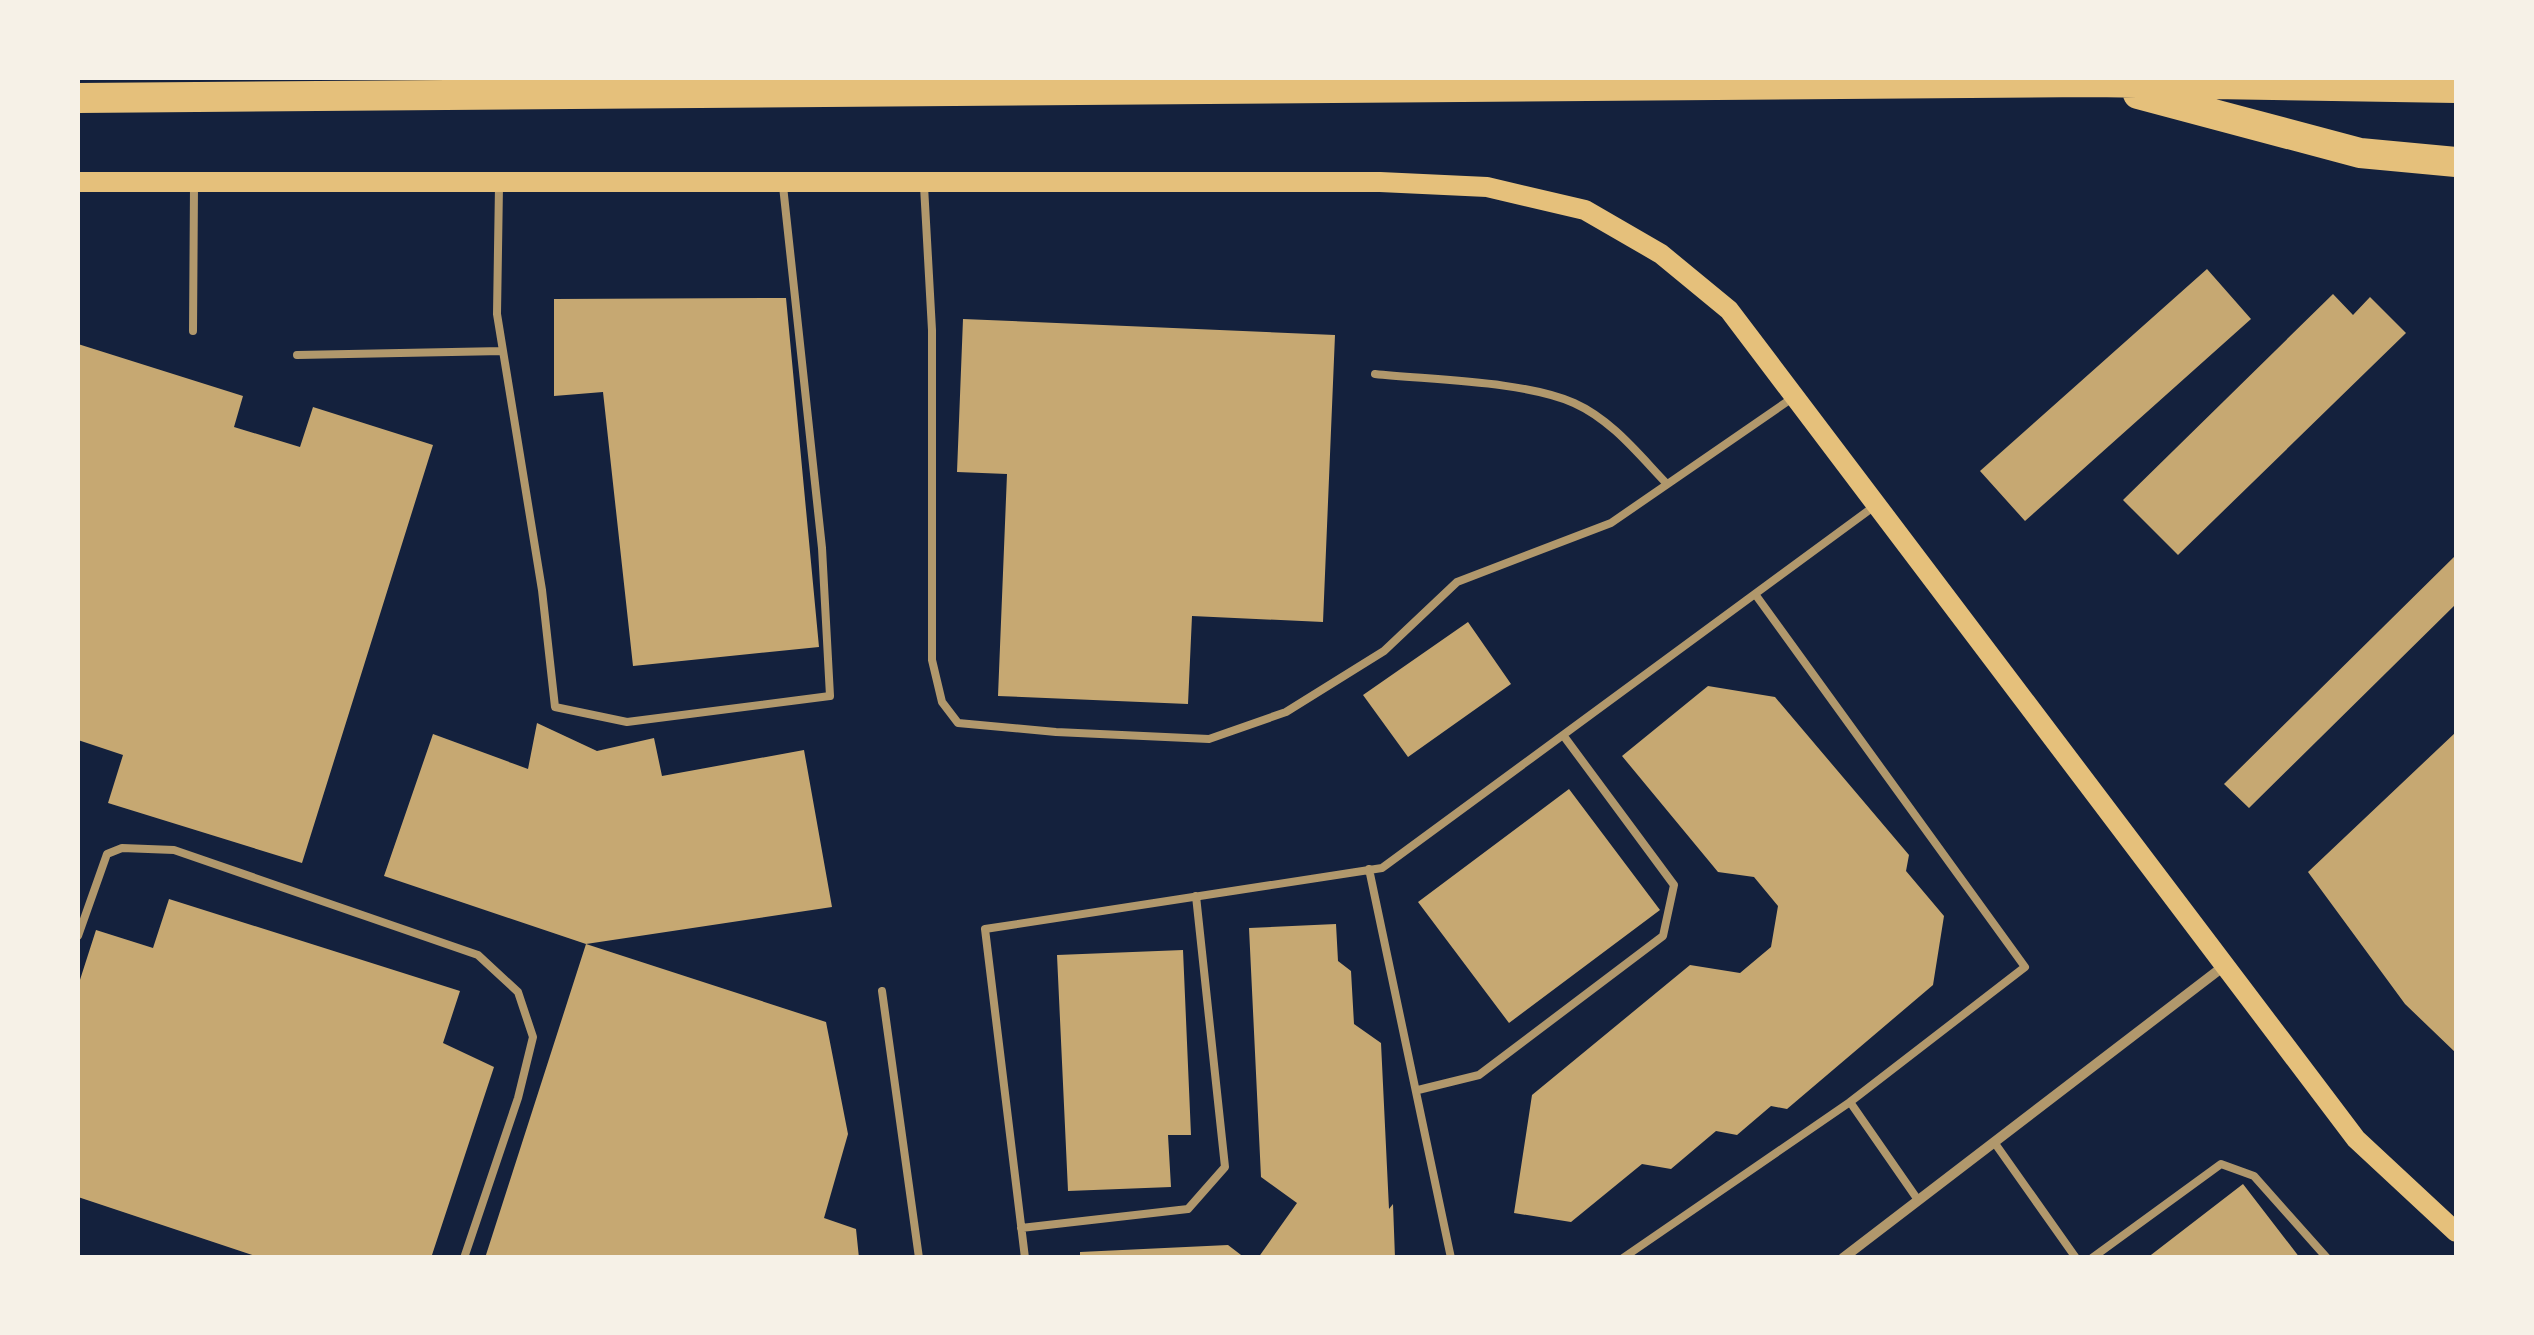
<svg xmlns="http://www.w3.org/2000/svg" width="2534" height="1335" font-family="Raleway,sans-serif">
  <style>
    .building { fill: #c6a872 }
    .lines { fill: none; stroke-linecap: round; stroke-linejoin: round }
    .service { stroke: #b1986c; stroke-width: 8 }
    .minor { stroke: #b1986c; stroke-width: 10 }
    .secondary { stroke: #e5c07b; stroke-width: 20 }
    .motorway { stroke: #e5c07b; stroke-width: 30 }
  </style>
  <rect width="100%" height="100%" fill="#14213d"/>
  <!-- building -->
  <path class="building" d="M2207 269 2251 319 2025 521 1980 471Z
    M2333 294 2353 315 2370 297 2406 333 2178 555 2123 500Z
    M786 298 819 647 633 666 603 392 554 396V299Z
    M963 319 1335 335 1323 622 1192 616 1188 704 998 696 1007 474 957 472Z
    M78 344 243 396 234 427 300 447 313 407 433 445 302 863 108 803 123 755 78 740Z
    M2456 555V604L2249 808 2224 784Z
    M1468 622 1511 684 1408 757 1363 695Z
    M1708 686 1775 697 1909 855 1906 871 1944 916 1933 985 1787 1109 1771 1106 1737 1135 1716 1131 1671 1169 1642 1164 1571 1222 1514 1213 1532 1095 1690 965 1740 973 1771 947 1778 906 1754 877 1718 872 1622 756Z
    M537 723 597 751 654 738 662 776 804 750 832 907 586 944 384 876 433 734 528 769Z
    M2456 732V1053L2405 1004 2308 872Z
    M1569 789 1660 910 1509 1023 1418 902Z
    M169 899 460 991 443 1043 494 1067 431 1258H261L78 1197V986L96 930 153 948Z
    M1336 924 1338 961 1351 971 1354 1024 1381 1043 1389 1209 1393 1204 1395 1258H1258L1297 1203 1261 1177 1249 928Z
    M586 944 826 1022 848 1134 824 1218 856 1229 859 1258H485Z
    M1183 950 1191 1135H1168L1171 1187 1068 1191 1057 955Z
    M2243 1184 2300 1258H2147Z
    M1228 1245 1245 1258H1080V1252Z"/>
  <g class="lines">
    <!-- service -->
    <path class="service" d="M499 186 497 314 542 590 555 707 627 722 830 696 822 548 783 186
      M924 186 932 330V660L942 702 958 723 1056 732 1209 739 1286 712 1384 651 1457 582 1611 523 1791 399
      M193 331 194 186
      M297 355 503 351
      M1375 374C1431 380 1525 381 1574 403 1612 420 1639 455 1667 484
      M1755 594 2025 967 1850 1102 1918 1200
      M1369 869 1451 1258
      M78 936 107 854 122 848 174 850 478 955 518 992 533 1037 518 1098 464 1258
      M882 991 919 1258
      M1418 1090 1479 1075 1663 936 1674 885 1563 735
      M1994 1142 2076 1258
      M1021 1228 1188 1209 1225 1167 1196 896
      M1025 1258 985 929 1382 868 1876 505
      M1623 1258 1850 1102
      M2092 1258 2221 1164 2254 1176 2327 1258"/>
    <!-- minor -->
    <path class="minor" d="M1843 1258 2224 966"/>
    <!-- secondary -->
    <path class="secondary" d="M78 182H1380L1487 187 1585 210 1661 254 1729 310 2356 1139 2456 1232"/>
    <!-- motorway -->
    <path class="motorway" d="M2138 94 2360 153 2456 162
      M78 98 2092 82 2456 88"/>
  </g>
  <!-- border -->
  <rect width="2534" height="1335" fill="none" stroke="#f6f1e7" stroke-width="160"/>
</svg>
